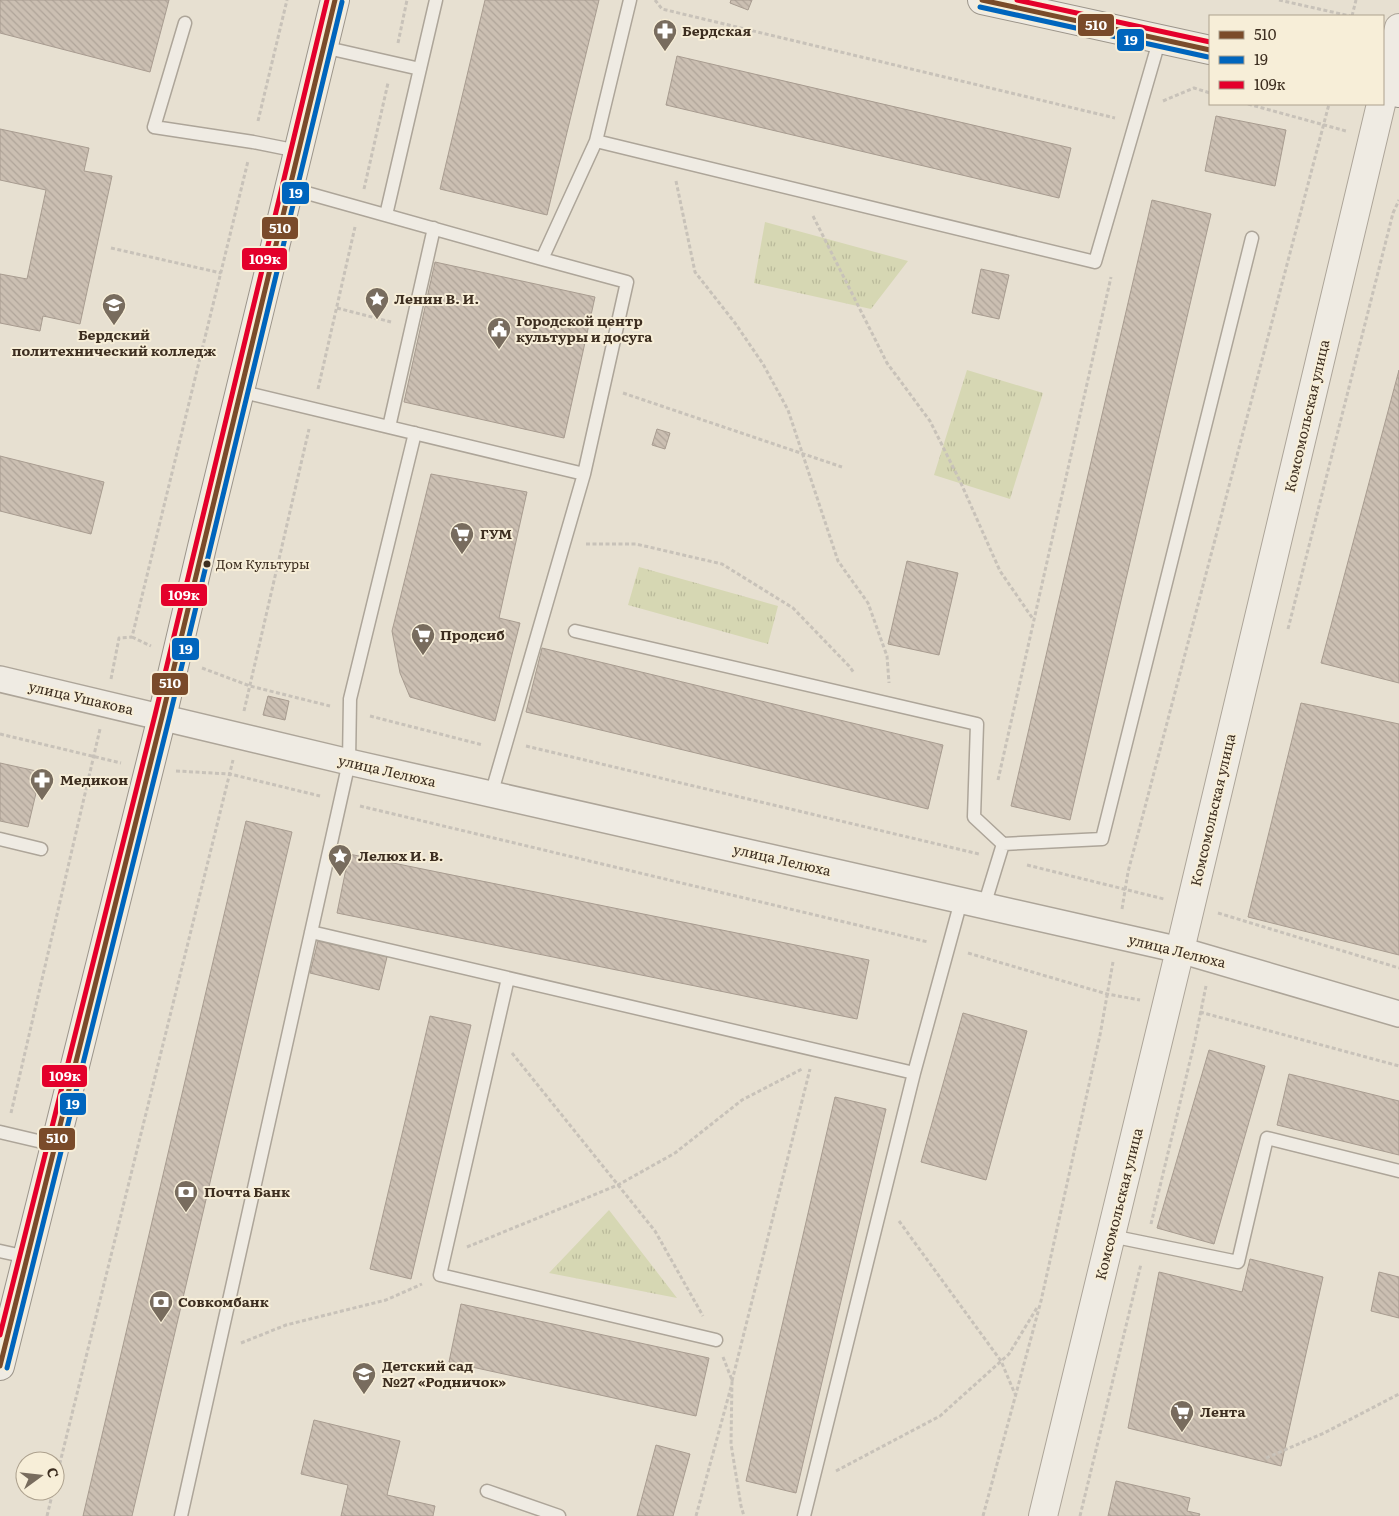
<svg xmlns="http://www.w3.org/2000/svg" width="1399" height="1516" font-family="Literata,serif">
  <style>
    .grass { fill: url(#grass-tufts) }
    .building { fill: url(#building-back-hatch); stroke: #a89c90 }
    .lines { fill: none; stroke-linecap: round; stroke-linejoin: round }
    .service-casing { stroke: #ada599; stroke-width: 15 }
    .minor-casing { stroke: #ada599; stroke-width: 28 }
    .tertiary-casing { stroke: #ada599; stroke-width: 30 }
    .secondary-casing { stroke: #9c958a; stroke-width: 30 }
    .path { stroke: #c8c2b9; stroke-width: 3; stroke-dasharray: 4 2.5; stroke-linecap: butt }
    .service { stroke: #efebe3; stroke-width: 12 }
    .minor { stroke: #efebe3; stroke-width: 25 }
    .tertiary { stroke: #efebe3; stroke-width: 28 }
    .secondary { stroke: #efebe3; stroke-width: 28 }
    .bus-1-casing { stroke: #f7eed8; stroke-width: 9 }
    .bus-2-casing { stroke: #f7eed8; stroke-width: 9 }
    .bus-3-casing { stroke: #f7eed8; stroke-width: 9 }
    .bus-1 { stroke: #7a4b2a; stroke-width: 5 }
    .bus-2 { stroke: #0065bd; stroke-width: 5 }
    .bus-3 { stroke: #e4002b; stroke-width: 5 }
    .bus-dot { fill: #3d2e20; stroke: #f7eed8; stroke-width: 2 }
    .labels { text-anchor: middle; stroke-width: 4; stroke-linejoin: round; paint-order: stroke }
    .bus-label { font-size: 13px; fill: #3d2e20; stroke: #f7eed8; text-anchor: start }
    .poi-label { font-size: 14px; font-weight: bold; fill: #3d2e20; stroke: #f7eed8; text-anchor: start }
    .street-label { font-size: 14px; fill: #3d2e20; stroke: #f7eed8 }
    .line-badge { stroke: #f7eed8; stroke-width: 2 }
    .badge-label { font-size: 14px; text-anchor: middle; font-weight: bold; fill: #fff }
  </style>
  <defs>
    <pattern id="grass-tufts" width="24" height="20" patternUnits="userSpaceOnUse" patternTransform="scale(1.25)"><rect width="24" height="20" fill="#d6d7b3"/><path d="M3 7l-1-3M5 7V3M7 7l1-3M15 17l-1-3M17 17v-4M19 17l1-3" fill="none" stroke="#b9b99a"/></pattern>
    <pattern id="building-back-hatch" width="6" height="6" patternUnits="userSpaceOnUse" patternTransform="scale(1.25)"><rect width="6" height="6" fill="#cbbfb2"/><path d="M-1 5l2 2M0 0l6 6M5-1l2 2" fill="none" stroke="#afa499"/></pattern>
  </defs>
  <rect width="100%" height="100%" fill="#e7e0d1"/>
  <!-- grass -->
  <path class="grass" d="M765 222 908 261 871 309 754 283Z
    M967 370 1043 393 1010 499 934 475Z
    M639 567 778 606 768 644 628 605Z
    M609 1210 677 1298 549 1273Z"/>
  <!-- building -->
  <path class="building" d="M0 0H169L150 72 0 33Z
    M485 0H599L547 215 440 189Z
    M731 0H752L748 10 730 3Z
    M677 56 1071 148 1059 198 666 105Z
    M1216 116 1286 130 1275 186 1205 171Z
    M0 129 89 148 84 171 112 176 80 324 43 316 40 331 0 323V274L27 279 46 190 0 180Z
    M1152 200 1211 214 1070 820 1011 806Z
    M435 262 595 297 564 438 404 402Z
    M981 269 1009 275 999 319 972 313Z
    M1399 370V683L1321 663Z
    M657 429 670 433 665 449 652 445Z
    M0 456 104 482 91 534 0 511Z
    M431 474 527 492 499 618 520 623 495 721 410 697 400 673 392 631Z
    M907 561 958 573 939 655 888 644Z
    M542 648 943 745 928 809 526 712Z
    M268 696 289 701 285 720 263 715Z
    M1301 703 1399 724V955L1248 917Z
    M0 763 41 772 28 827 0 821Z
    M246 821 292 832 132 1516H83Z
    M349 854 869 960 857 1019 337 913Z
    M318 941 387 957 379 990 310 973Z
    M963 1013 1027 1031 986 1180 921 1162Z
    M430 1016 471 1025 411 1279 370 1269Z
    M1209 1050 1265 1066 1214 1244 1157 1228Z
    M1289 1074 1399 1101V1155L1277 1125Z
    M835 1097 886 1109 796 1493 746 1481Z
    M1250 1259 1323 1277 1281 1466 1128 1428 1159 1272 1242 1292Z
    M1379 1272 1399 1277V1318L1371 1311Z
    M461 1304 709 1358 696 1416 449 1362Z
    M314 1420 400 1441 387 1495 435 1506 433 1516H341L348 1485 301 1474Z
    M656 1445 690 1454 673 1516H637Z
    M1116 1481 1190 1498 1187 1511 1200 1514 1199 1516H1108Z"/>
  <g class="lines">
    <!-- service casing -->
    <g class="service-casing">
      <path id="service" d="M185 23 154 127 253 142 298 151
        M323 47 420 69
        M596 141 1095 262 1160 38
        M289 188 542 259 596 141 630 0
        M386 215 436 0
        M239 391 584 474 627 282 542 259
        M389 427 434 228
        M575 631 977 724 974 817 1003 844 984 906
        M491 795 584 474
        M0 839 41 849
        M1003 844 1102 839 1252 238
        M311 932 914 1073
        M508 978 440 1275 716 1340
        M0 1132 55 1145
        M1111 1236 1238 1262 1267 1138 1399 1171
        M0 1251 27 1257
        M487 1491 559 1516
        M181 1516 349 762 350 699 415 433
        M804 1516 914 1073 961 901"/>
    </g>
    <!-- minor casing -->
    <g class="minor-casing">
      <path id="minor" d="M0 679 349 762 1180 950 1399 1014"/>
    </g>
    <!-- tertiary casing -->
    <g class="tertiary-casing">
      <path id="tertiary" d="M1383 96 1399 28
        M1043 1516 1180 950 1381 104"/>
    </g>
    <!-- secondary casing -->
    <g class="secondary-casing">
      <path id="secondary" d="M982 0 1210 50
        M1383 90 1399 93
        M0 1366 162 717 202 547 335 0"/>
    </g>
    <!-- path -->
    <path class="path" d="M655 0 662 9 1115 118
      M1279 0 1350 16
      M1352 16 1356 0
      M398 43 407 0
      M1163 101 1194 88 1210 93
      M1248 104 1346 131
      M258 121 287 0
      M676 181 695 272 735 323 763 364 788 410 838 561 868 603 887 656 889 683
      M364 189 388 83
      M813 216 887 363 930 421 960 481 1000 571 1033 619
      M111 248 221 273
      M337 308 391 322
      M318 389 355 227
      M623 393 842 467
      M586 544H636L722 564 793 608 849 666 854 673
      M1288 629 1393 213 1399 200
      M132 637 151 646
      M202 668 250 686 330 706
      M111 679 119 638 132 637 248 161
      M244 711 309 429
      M370 716 483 745
      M0 734 121 763
      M526 746 979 854
      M176 771 230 774 320 796
      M998 780 1111 277
      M360 806 928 942
      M1027 865 1164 899
      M1122 909 1128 872 1329 104
      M1218 913 1399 968
      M968 953 1107 994 1140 1000
      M1200 1012 1399 1066
      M512 1053 655 1231 703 1316
      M11 1113 100 729
      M899 1221 1001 1361 1015 1394
      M1151 1224 1195 1040 1206 986
      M467 1247 618 1185 675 1153 742 1100 802 1069
      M241 1343 286 1325 386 1300 422 1284
      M723 1357 732 1380 731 1444 741 1506 744 1516
      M732 1381 810 1069
      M1266 1458 1324 1433 1399 1394
      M836 1471 940 1416 1009 1354 1038 1306
      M55 1483 233 760
      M47 1516 53 1491
      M696 1516 731 1387
      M983 1516 1041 1301 1100 1035 1113 962
      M1080 1516 1141 1264"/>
    <!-- service -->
    <use href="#service" class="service"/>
    <!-- minor -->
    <use href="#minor" class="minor"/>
    <!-- tertiary -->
    <use href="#tertiary" class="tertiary"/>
    <!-- secondary -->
    <use href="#secondary" class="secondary"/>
    <!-- bus-1 casing -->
    <g class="bus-1-casing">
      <path id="bus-1" d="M982 0 1210 50
        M0 1366 162 717 335 0"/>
    </g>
    <!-- bus-2 casing -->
    <g class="bus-2-casing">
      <path id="bus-2" d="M980 7 1208 57
        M7 1368 169 719 342 2"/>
    </g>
    <!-- bus-3 casing -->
    <g class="bus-3-casing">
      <path id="bus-3" d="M1017 0 1210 42
        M0 1335 155 715 327 0"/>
    </g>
    <!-- bus-1 -->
    <use href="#bus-1" class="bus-1"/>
    <!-- bus-2 -->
    <use href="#bus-2" class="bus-2"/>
    <!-- bus-3 -->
    <use href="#bus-3" class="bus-3"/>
  </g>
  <!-- icons -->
  <defs>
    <g id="pharmacy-pin" transform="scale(1.25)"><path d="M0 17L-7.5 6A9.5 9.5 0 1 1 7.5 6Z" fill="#786c5e" stroke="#f7eed8"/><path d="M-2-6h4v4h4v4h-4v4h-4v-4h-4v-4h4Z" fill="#fff"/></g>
    <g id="sight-pin" transform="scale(1.25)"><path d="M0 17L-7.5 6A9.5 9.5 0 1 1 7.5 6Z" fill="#786c5e" stroke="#f7eed8"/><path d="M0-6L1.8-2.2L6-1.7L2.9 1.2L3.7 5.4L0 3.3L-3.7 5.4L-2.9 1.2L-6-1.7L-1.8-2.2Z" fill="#fff"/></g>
    <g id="university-pin" transform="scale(1.25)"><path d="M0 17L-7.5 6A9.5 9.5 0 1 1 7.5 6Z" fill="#786c5e" stroke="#f7eed8"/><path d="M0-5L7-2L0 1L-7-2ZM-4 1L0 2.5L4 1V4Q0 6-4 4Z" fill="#fff"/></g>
    <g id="civic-pin" transform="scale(1.25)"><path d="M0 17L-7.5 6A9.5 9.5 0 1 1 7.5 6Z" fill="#786c5e" stroke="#f7eed8"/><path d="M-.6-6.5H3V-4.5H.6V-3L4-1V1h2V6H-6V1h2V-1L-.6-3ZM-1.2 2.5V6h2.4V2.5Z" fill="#fff"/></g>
    <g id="supermarket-pin" transform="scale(1.25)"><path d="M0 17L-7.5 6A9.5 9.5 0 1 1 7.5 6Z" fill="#786c5e" stroke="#f7eed8"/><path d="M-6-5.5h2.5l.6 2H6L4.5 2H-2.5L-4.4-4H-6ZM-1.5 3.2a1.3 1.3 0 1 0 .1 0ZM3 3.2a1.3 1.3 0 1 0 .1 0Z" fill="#fff"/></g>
    <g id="bank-pin" transform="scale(1.25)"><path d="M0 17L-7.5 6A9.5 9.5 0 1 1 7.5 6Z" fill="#786c5e" stroke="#f7eed8"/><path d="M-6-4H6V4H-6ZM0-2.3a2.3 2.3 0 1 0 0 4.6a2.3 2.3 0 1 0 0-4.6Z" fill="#fff"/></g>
    <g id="school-pin" transform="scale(1.25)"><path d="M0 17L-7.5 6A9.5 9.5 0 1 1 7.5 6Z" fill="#786c5e" stroke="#f7eed8"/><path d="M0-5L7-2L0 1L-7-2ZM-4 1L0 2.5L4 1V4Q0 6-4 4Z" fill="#fff"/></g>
  </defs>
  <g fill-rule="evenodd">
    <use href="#pharmacy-pin" x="665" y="31"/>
    <use href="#sight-pin" x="377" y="299"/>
    <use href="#university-pin" x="114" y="305"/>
    <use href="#civic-pin" x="499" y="329"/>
    <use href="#supermarket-pin" x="462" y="534"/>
    <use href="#supermarket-pin" x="423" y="635"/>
    <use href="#pharmacy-pin" x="42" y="780"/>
    <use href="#sight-pin" x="340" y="856"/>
    <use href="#bank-pin" x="186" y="1192"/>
    <use href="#bank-pin" x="161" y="1302"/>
    <use href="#school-pin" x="364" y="1374"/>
    <use href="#supermarket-pin" x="1182" y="1412"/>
  </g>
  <!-- markers -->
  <circle class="bus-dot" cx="207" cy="564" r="4.5"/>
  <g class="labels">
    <!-- bus labels -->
    <g class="bus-label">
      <text x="216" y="569">Дом Культуры</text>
    </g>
    <!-- poi labels -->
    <g class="poi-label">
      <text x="682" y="36">Бердская</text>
      <text x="394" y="304">Ленин В. И.</text>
      <text x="516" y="326">Городской центр<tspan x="516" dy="16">культуры и досуга</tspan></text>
      <text x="114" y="340" text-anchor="middle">Бердский<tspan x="114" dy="16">политехнический колледж</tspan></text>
      <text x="480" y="539">ГУМ</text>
      <text x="440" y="640">Продсиб</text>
      <text x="60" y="785">Медикон</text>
      <text x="358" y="861">Лелюх И. В.</text>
      <text x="204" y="1197">Почта Банк</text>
      <text x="178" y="1307">Совкомбанк</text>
      <text x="382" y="1371">Детский сад<tspan x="382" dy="16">№27 «Родничок»</tspan></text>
      <text x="1200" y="1417">Лента</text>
    </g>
    <!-- street labels -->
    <g class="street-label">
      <text transform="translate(1307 416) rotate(-77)" y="5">Комсомольская улица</text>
      <text transform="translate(81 698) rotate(13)" y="5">улица Ушакова</text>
      <text transform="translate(387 771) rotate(13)" y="5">улица Лелюха</text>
      <text transform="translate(1213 810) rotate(-77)" y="5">Комсомольская улица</text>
      <text transform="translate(782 860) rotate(13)" y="5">улица Лелюха</text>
      <text transform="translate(1177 951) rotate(14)" y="5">улица Лелюха</text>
      <text transform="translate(1119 1204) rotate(-76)" y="5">Комсомольская улица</text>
    </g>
  </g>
  <g class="line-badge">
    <rect x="1077" y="13" width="38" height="24" rx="5" fill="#7a4b2a"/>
    <rect x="1116" y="28" width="29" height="24" rx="5" fill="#0065bd"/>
    <rect x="281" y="181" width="29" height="24" rx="5" fill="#0065bd"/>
    <rect x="261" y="216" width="38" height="24" rx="5" fill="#7a4b2a"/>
    <rect x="241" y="247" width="47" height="24" rx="5" fill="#e4002b"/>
    <rect x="160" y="583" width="48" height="24" rx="5" fill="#e4002b"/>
    <rect x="171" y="637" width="29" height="24" rx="5" fill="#0065bd"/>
    <rect x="151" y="672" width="38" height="24" rx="5" fill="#7a4b2a"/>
    <rect x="41" y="1064" width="47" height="24" rx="5" fill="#e4002b"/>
    <rect x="59" y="1092" width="28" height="24" rx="5" fill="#0065bd"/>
    <rect x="38" y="1127" width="38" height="24" rx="5" fill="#7a4b2a"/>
  </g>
  <g class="badge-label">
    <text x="1096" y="30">510</text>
    <text x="1131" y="45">19</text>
    <text x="296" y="198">19</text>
    <text x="280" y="233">510</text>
    <text x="265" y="264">109к</text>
    <text x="184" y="600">109к</text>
    <text x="186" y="654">19</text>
    <text x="170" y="688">510</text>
    <text x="65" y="1081">109к</text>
    <text x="73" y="1109">19</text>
    <text x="57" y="1143">510</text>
  </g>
  <!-- legend -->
  <rect x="1209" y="15" width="175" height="90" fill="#f7eed8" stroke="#ada18e"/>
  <rect x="1219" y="31" width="25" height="8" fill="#7a4b2a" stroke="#ada18e"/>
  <text x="1254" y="40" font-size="15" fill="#3d2e20">510</text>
  <rect x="1219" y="56" width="25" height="8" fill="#0065bd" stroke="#ada18e"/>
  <text x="1254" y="65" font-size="15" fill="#3d2e20">19</text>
  <rect x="1219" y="81" width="25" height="8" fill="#e4002b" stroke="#ada18e"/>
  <text x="1254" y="90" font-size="15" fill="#3d2e20">109к</text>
  <!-- north arrow -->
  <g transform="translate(40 1476) rotate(75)"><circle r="24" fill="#f7eed8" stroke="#ada18e"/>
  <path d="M0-4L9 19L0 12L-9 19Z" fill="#786c5e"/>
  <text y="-8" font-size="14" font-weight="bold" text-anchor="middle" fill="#3d2e20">С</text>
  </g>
</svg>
